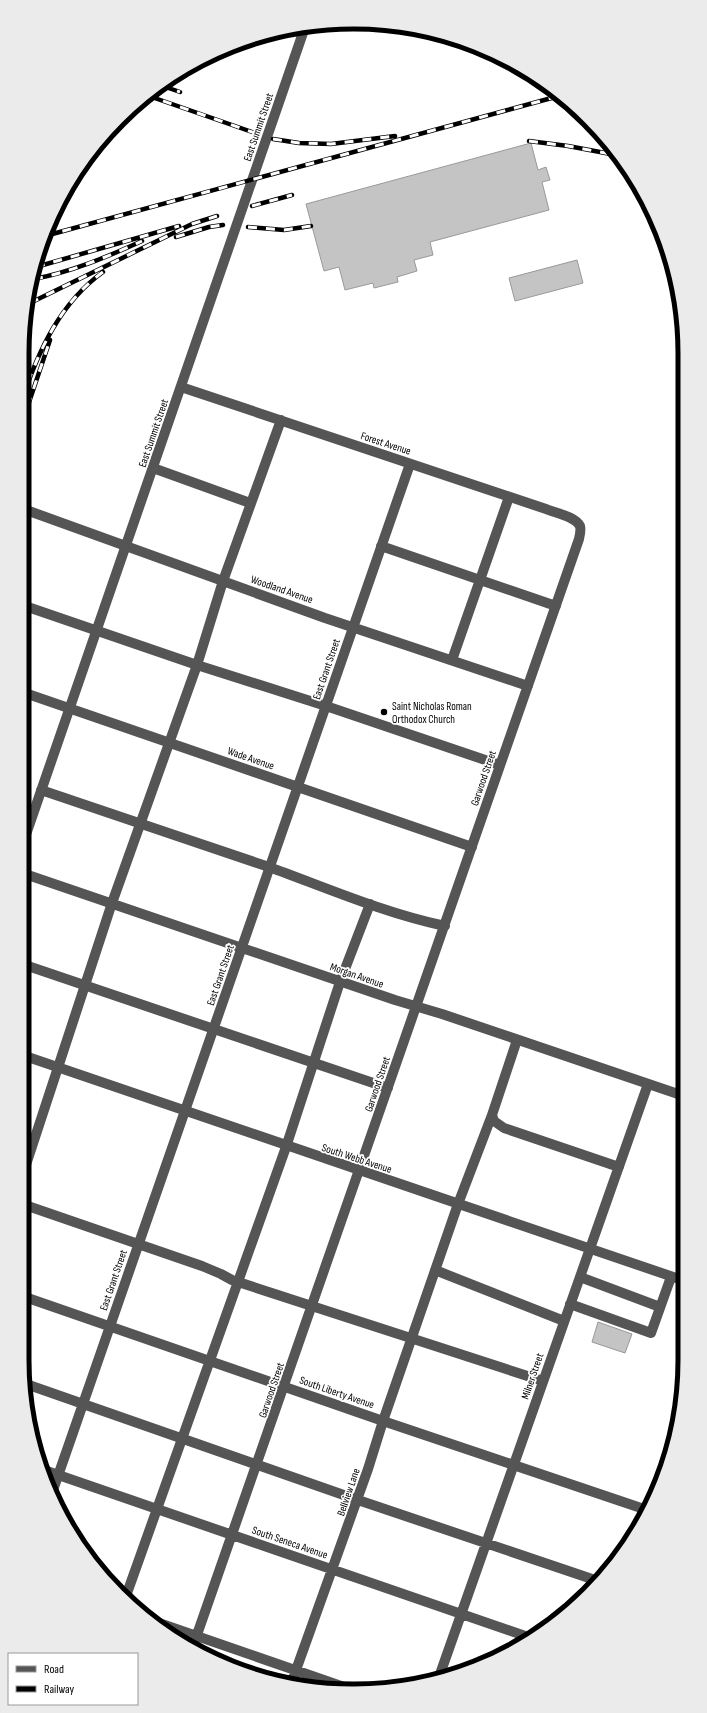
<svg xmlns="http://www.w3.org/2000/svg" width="707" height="1713" font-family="'Sofia Sans Condensed',sans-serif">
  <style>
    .building { fill: #c4c4c4; stroke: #999 }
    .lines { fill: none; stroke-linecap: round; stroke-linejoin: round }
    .minor { stroke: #555; stroke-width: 10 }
    .rail-casing { stroke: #000; stroke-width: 4.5 }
    .rail { stroke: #fff; stroke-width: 3; stroke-dasharray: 9; stroke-linecap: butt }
    .poi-dot { fill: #000; stroke: #fff; stroke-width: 1.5 }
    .labels { text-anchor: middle; stroke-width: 3.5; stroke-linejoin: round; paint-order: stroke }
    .street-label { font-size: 11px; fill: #000; stroke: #fff }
    .poi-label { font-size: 11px; fill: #000; stroke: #fff; text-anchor: start }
    .rim { fill: none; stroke: #000; stroke-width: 5 }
  </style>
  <rect width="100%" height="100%" fill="#fff"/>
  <!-- building -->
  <path class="building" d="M531 143 538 170 546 167 550 180 542 182 549 210 430 242 433 255 414 260 417 271 397 277 398 282 374 288 373 283 345 290 339 267 324 271 306 204Z
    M577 260 583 283 515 301 509 278Z
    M598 1322 632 1334 625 1353 592 1342Z"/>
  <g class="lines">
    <!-- minor -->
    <path class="minor" d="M181 387 546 509C555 513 575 516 580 526 581 530 580 535 579 539L192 1649
      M153 468 250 503
      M29 511 325 618 528 686
      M381 546 556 606
      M22 605 197 665 223 581 281 420
      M452 660 509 497
      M22 692 472 847
      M41 790C117 816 193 841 269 867 327 888 384 913 445 926
      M22 846 305 27
      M22 873 395 1000 442 1014 684 1096
      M22 964 388 1088
      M517 1040 492 1115 494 1121 504 1128 619 1167
      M22 1055 685 1281
      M22 1177 112 903 197 665 326 706 500 765
      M22 1204 202 1266 221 1274 232 1280 543 1381
      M435 1270 564 1321
      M580 1277 660 1307
      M22 1296 383 1421 644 1509
      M570 1304 651 1333 671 1277
      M26 1384 358 1500 598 1581
      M41 1469 531 1638
      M52 1493 410 464
      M126 1596 286 1147 340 982 370 904
      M159 1623 344 1687
      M439 1677 648 1084
      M291 1684 368 1469 383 1421 458 1204 492 1115"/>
    <!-- rail casing -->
    <g class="rail-casing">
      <path id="rail" d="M160 85 180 92
        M146 95 255 133
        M273 139 299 143 331 144 395 136
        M529 141 568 146 616 155
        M252 206 292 195
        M248 227 284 230 311 226
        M45 236 559 96
        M176 237 209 227 223 225
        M36 267 179 226
        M34 279C71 272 107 257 142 241
        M30 303 192 224 217 216
        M22 399C39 350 60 303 103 272
        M22 423 50 340"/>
    </g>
    <!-- rail -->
    <use href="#rail" class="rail"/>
  </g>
  <!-- markers -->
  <circle class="poi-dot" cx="384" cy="712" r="4"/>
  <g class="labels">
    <!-- street labels -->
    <g class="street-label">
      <text transform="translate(258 127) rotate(-71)" y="4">East Summit Street</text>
      <text transform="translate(153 433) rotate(-71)" y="4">East Summit Street</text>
      <text transform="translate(386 443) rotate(18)" y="4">Forest Avenue</text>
      <text transform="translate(282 589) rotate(19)" y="4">Woodland Avenue</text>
      <text transform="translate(326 669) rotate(-71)" y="4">East Grant Street</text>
      <text transform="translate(251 758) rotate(19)" y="4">Wade Avenue</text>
      <text transform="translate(483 778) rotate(-71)" y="4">Garwood Street</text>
      <text transform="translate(220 975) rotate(-71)" y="4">East Grant Street</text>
      <text transform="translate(357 975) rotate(19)" y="4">Morgan Avenue</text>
      <text transform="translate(377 1084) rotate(-71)" y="4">Garwood Street</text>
      <text transform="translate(357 1158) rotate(18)" y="4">South Webb Avenue</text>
      <text transform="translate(113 1280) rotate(-71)" y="4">East Grant Street</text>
      <text transform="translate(532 1376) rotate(-71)" y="4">Milner Street</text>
      <text transform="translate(271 1390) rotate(-71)" y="4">Garwood Street</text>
      <text transform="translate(337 1392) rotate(19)" y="4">South Liberty Avenue</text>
      <text transform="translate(348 1492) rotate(-71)" y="4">Bellview Lane</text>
      <text transform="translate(290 1542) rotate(19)" y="4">South Seneca Avenue</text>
    </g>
    <!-- poi labels -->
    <g class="poi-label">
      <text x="392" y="710">Saint Nicholas Roman<tspan x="392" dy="13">Orthodox Church</tspan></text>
    </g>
  </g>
  <!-- crop -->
  <path d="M0 0H707V1713H0ZM353 29H354A324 324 0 0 1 678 353V1360A324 324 0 0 1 354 1684H353A324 324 0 0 1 29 1360V353A324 324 0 0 1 353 29Z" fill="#ebebeb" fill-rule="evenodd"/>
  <path class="rim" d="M353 29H354A324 324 0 0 1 678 353V1360A324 324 0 0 1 354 1684H353A324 324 0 0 1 29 1360V353A324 324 0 0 1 353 29Z"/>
  <!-- legend -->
  <rect x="8" y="1653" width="130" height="52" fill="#ffffff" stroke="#999999"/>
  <rect x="16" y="1666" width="20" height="6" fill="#555555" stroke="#999999"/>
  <text x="44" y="1673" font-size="12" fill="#000000">Road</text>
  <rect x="16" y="1686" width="20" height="6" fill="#000000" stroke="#999999"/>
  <text x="44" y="1693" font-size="12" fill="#000000">Railway</text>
</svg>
